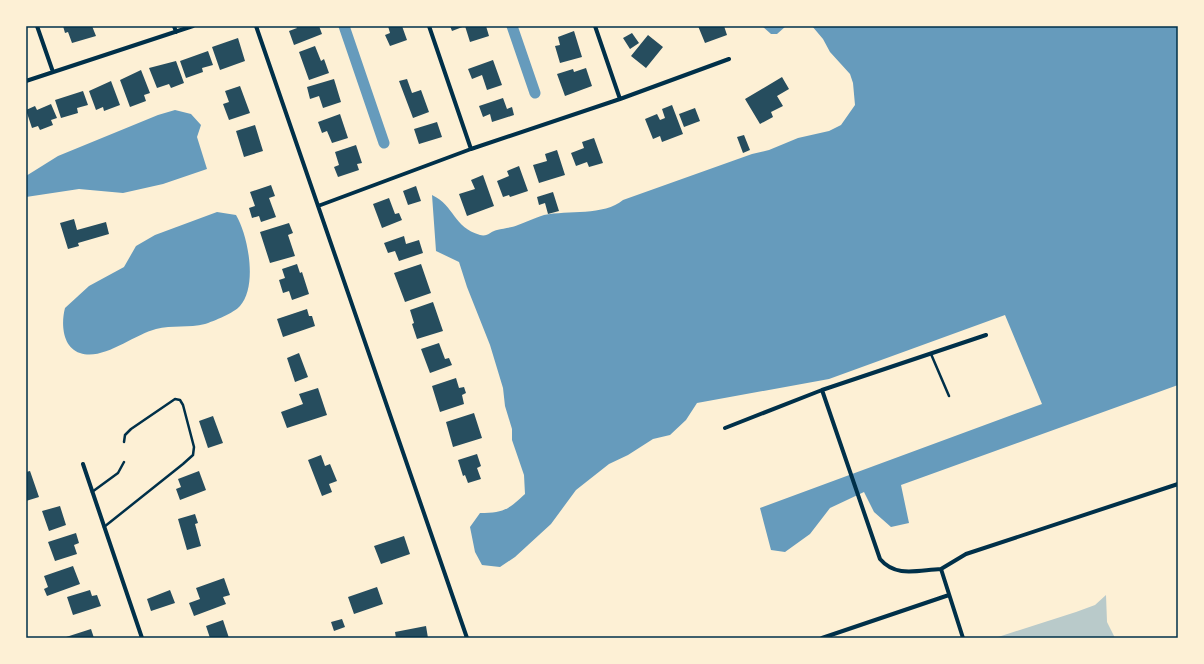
<svg xmlns="http://www.w3.org/2000/svg" width="1204" height="664" font-family="'Fira Sans',sans-serif">
  <style>
    .green { fill: #b9caca }
    .water { fill: #669bbc }
    .lines { fill: none; stroke-linecap: round; stroke-linejoin: round }
    .canal { stroke: #669bbc; stroke-width: 11 }
    .building { fill: #264d5e }
    .service { stroke: #003049; stroke-width: 2.5 }
    .minor { stroke: #003049; stroke-width: 4 }
    .neatline { fill: none; stroke: #003049; stroke-width: 1.5 }
  </style>
  <rect width="100%" height="100%" fill="#fdf0d5"/>
  <!-- green -->
  <path class="green" d="M1106 595 1107 622 1115 638H995L1076 612 1095 605Z"/>
  <!-- water -->
  <path class="water" d="M762 26H786L777 34H771Z
    M812 26H1178V385L901 485 909 523 891 527 874 512 864 492 830 508 810 534 785 552 771 550 760 508 1042 404 1005 315 829 379 697 403 686 420 670 435 653 439 628 455 609 464 576 490 551 524 515 557 500 567 482 565 475 552 470 527 480 513C503 513 508 510 525 494L524 475 512 440V429L505 406 503 388 490 345 467 287 459 262 436 251 432 195C455 206 453 227 480 235 488 237 491 231 497 230 504 228 511 228 518 225 527 222 534 218 544 215 568 210 604 216 623 200L752 154 769 150 798 138 829 131 841 125 855 105 853 83 850 74 830 52 823 39Z
    M175 110 191 114 201 125 197 137 207 169 163 184 123 193 79 189 26 197V176L58 156 158 115Z
    M217 212 236 215C248 235 258 286 240 306 234 313 214 321 205 324 189 328 172 325 156 329 133 335 103 361 80 353 62 347 61 323 65 308L89 286 124 267 136 246 155 235Z"/>
  <g class="lines">
    <!-- canal -->
    <path class="canal" d="M344 26 384 143
      M512 26 535 93"/>
  </g>
  <!-- building -->
  <path class="building" d="M63 26H92L96 36 72 43 68 32 65 33Z
    M296 26H319L322 34 294 45 289 31 297 28Z
    M388 26H402L407 40 390 46 385 35 390 33Z
    M450 26H465L452 31Z
    M465 26H486L489 36 470 42Z
    M698 26H724L727 35 705 43Z
    M574 31 582 57 560 63 555 46 560 45 558 37Z
    M632 33 639 43 630 49 623 38Z
    M648 35 663 47 646 68 631 56Z
    M238 38 245 61 220 70 212 47Z
    M315 46 321 61 324 59 329 73 309 80 299 52Z
    M208 51 213 65 202 68 203 72 186 78 180 61Z
    M493 60 502 85 487 90 482 75 472 79 468 69Z
    M176 61 184 83 171 88 169 84 157 88 149 68Z
    M586 68 592 86 565 96 557 74 573 69 574 72Z
    M141 70 150 93 144 95 146 101 130 107 120 80Z
    M782 77 789 89 777 96 783 106 771 112 773 117 760 124 745 99Z
    M334 79 341 102 323 108 319 96 310 99 307 87Z
    M407 79 412 93 421 90 429 112 413 118 399 81Z
    M111 81 120 105 104 111 103 107 96 110 89 91Z
    M240 86 250 113 229 120 223 104 229 102 225 91Z
    M83 91 88 105 77 108 78 113 61 118 55 100Z
    M503 98 507 109 512 107 514 115 492 122 490 114 483 117 479 106Z
    M51 104 57 118 51 120 53 125 40 130 38 126 32 128 26 110 35 106 37 110Z
    M672 105 683 134 662 142 660 136 653 139 645 119 657 114 660 120 665 118 662 109Z
    M695 108 700 121 684 127 679 114Z
    M340 114 348 138 332 143 327 131 322 133 318 122Z
    M437 122 442 137 419 144 414 129Z
    M255 125 263 151 244 157 236 131Z
    M744 135 750 150 743 153 737 137Z
    M594 138 603 163 589 167 587 162 576 166 571 153 584 148 582 142Z
    M356 145 362 163 357 164 359 170 338 177 334 167 339 165 335 152Z
    M557 150 565 175 539 183 533 165 547 161 545 154Z
    M519 166 528 191 510 197 509 195 503 197 497 181 509 176 507 171Z
    M483 175 494 206 467 216 459 194 475 189 471 180Z
    M271 185 275 196 269 198 276 217 261 222 259 216 252 218 249 208 255 206 250 192Z
    M416 186 421 201 408 205 403 191Z
    M553 192 559 211 548 214 545 203 539 205 537 197Z
    M389 198 395 214 399 213 402 220 382 228 373 204Z
    M74 219 77 230 106 222 109 234 78 243 79 246 68 249 60 223Z
    M289 223 293 233 288 235 295 256 270 263 260 232Z
    M404 236 406 244 419 240 423 253 399 261 395 251 388 253 384 243Z
    M297 264 300 273 302 272 309 294 292 300 289 291 283 293 279 280 285 278 282 269Z
    M421 264 431 293 405 302 394 273Z
    M433 302 443 331 417 339 412 324 414 323 410 310Z
    M307 309 309 316H312L315 326 283 337 277 319Z
    M439 343 445 359 449 358 452 365 430 373 421 349Z
    M299 353 308 377 295 382 287 358Z
    M456 378 459 388 464 387 466 393 462 395 464 404 440 412 432 386Z
    M318 388 327 415 287 428 281 412 303 404 299 394Z
    M474 413 482 438 453 447 446 422Z
    M213 416 223 443 208 448 199 421Z
    M477 454 481 466 477 468 481 479 468 483 465 475 463 476 458 460Z
    M321 455 325 466 330 464 337 481 329 484 332 492 322 496 308 460Z
    M30 471 39 497 26 501V472Z
    M199 471 206 490 180 500 176 489 181 487 178 479Z
    M60 506 66 525 49 531 42 511Z
    M195 514 198 523 195 524 201 546 187 550 178 519Z
    M76 533 79 543 74 545 77 554 55 561 48 542Z
    M404 536 410 554 381 564 374 546Z
    M73 566 80 584 47 596 44 589 48 587 44 576Z
    M224 578 230 595 223 597 226 604 194 616 189 603 200 599 196 588Z
    M377 587 383 604 354 614 348 597Z
    M90 590 92 596 97 595 101 606 73 615 67 597Z
    M170 590 175 603 151 611 147 599Z
    M342 619 345 627 334 631 331 622Z
    M223 620 229 638H210L206 626Z
    M426 626 428 638H396L395 632Z
    M91 629 94 638H63Z"/>
  <g class="lines">
    <!-- service -->
    <path class="service" d="M931 354 949 396
      M92 492 118 473 124 462
      M104 527 183 464 193 455 194 447 183 405 180 400 175 399 131 429 125 435 124 442"/>
    <!-- minor -->
    <path class="minor" d="M37 26 53 72
      M174 26 176 32
      M256 26 467 638
      M429 26 471 149
      M595 26 620 99
      M26 81 193 26
      M318 206 471 149 620 99 729 59
      M822 390 880 559C896 578 918 570 941 569L963 638
      M725 428 822 390 986 335
      M83 464 142 638
      M941 569 966 554 1178 484
      M822 638 949 595"/>
  </g>
  <!-- border -->
  <rect width="1204" height="664" fill="none" stroke="#fdf0d5" stroke-width="54"/>
  <rect x="27" y="27" width="1150" height="610" class="neatline"/>
</svg>
